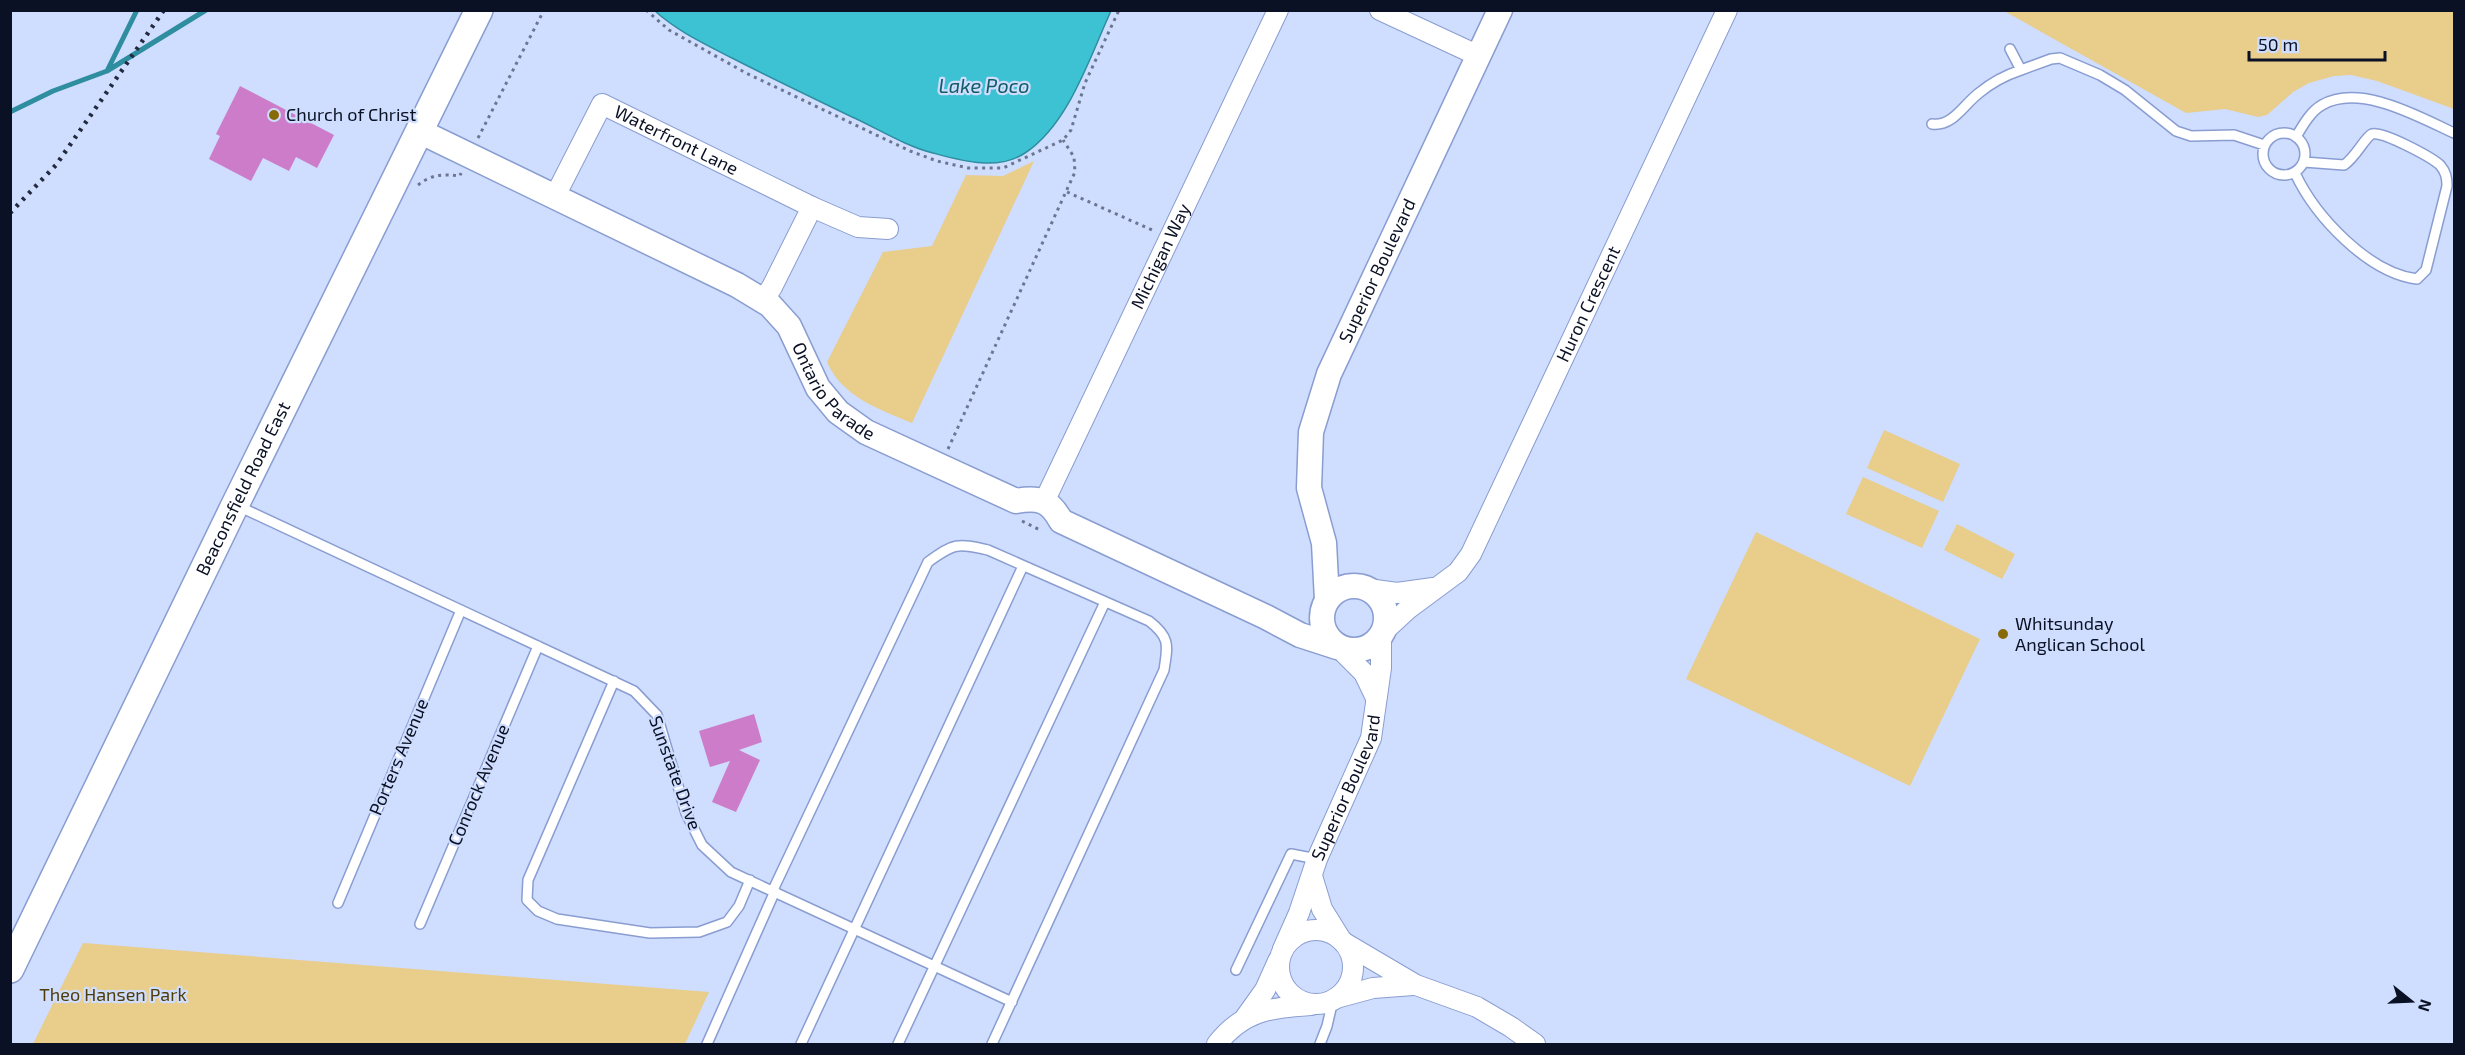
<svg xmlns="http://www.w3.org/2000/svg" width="2465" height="1055" font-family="'Exo 2',sans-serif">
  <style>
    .green { fill: #e8cd8b }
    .water { fill: #3dc2d4; stroke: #2e8d9f; stroke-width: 1.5 }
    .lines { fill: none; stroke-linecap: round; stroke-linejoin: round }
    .stream { stroke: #2e8d9f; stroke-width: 5 }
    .building { fill: #cd7cca }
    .service-casing { stroke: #899dd1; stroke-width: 12 }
    .minor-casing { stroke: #899dd1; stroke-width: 22 }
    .tertiary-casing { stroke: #899dd1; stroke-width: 27 }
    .secondary-casing { stroke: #899dd1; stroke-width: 30 }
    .path { stroke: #6c7690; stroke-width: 3; stroke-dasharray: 3 4.5; stroke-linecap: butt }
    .service { stroke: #fff; stroke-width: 9 }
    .minor { stroke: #fff; stroke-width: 20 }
    .tertiary { stroke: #fff; stroke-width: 24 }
    .secondary { stroke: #fff; stroke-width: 27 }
    .rail { stroke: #232a3f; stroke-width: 4.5; stroke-dasharray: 3 6; stroke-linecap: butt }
    .poi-dot { fill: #896a08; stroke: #cfddfe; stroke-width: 2 }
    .labels { text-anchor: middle; stroke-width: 4.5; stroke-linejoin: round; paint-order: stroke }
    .poi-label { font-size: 18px; fill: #0b1124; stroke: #cfddfe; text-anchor: start }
    .street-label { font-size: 18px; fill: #0b1124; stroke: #cfddfe }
    .park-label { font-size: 18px; fill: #4e3c09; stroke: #cfddfe }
    .water-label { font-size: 20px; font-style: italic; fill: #115b65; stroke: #cfddfe }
  </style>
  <rect width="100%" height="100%" fill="#cfddfe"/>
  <!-- green -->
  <path class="green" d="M2004 11H2454V109L2377 81 2351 75 2334 76 2309 83 2293 92 2267 115 2258 117 2225 109 2186 113Z
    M1034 161 912 423C879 409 842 397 827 362L883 252 932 246 966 175 1003 176Z
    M1884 430 1960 464 1943 502 1867 468Z
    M1863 477 1939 511 1922 548 1846 514Z
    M1957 524 2015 554 2002 579 1944 550Z
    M1756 532 1980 639 1910 786 1686 679Z
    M83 943 709 992 685 1044H33Z"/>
  <!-- water -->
  <path class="water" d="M655 11H1111C1090 56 1069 124 1025 153 998 171 963 161 933 153 905 146 877 128 850 116 811 97 771 78 732 58 705 44 677 31 655 11Z"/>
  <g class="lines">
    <!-- stream -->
    <path class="stream" d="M107 71 137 10
      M10 112 53 91 107 71 206 10"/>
  </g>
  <!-- building -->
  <path class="building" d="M240 86 334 135 317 168 296 157 289 171 263 158 251 181 209 159 220 136 216 134Z
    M754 714 762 742 739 750 760 760 736 812 712 802 730 761 710 767 699 731Z"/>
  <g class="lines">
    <!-- service casing -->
    <g class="service-casing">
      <path id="service" d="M2021 70 2051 59 2060 58 2100 75 2125 90 2176 131 2191 136 2234 135 2264 145
        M1932 124C1953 127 1964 104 1979 93 1991 83 2006 75 2021 70L2010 49
        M2263 154a21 21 0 1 1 42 0a21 21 0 1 1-42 0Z
        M2296 137C2303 125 2311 111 2322 105 2360 83 2419 117 2454 133
        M2295 173C2315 216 2368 273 2417 279L2426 270 2447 186C2447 178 2446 172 2440 165 2431 157 2383 131 2372 134 2365 137 2356 157 2344 165L2304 162
        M238 506 634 691 657 715 686 813 702 845 731 872 1012 1002
        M614 681 528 880 527 900 538 911 557 919 650 933 699 932 727 922 739 906 750 880
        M773 890 928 562C954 543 957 543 988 550L1149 621C1170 637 1168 645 1164 670L992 1044
        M338 903 461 610
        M420 924 538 646
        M1236 970 1291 854 1317 859
        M707 1044 775 891
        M801 1044 1023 566
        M898 1044 1105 602
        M1320 1044 1327 1026 1333 1000"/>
    </g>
    <!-- minor casing -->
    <g class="minor-casing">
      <g id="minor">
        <path d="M1380 10 1479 56"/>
        <path id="s1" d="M554 198 602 104 812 207 772 287 763 301"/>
        <path d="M812 207 858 227 888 229"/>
        <path id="s2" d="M1044 502 1278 10"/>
        <path d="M1368 589 1397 593 1433 588"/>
        <path id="s3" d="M1382 633 1408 609 1458 572 1471 554 1727 10"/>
        <path d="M1339 648 1364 673 1376 698"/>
        <path d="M1312 876 1322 909 1340 938"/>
        <circle cx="1316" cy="967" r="37"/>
        <path d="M1343 942 1416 985 1477 1007 1511 1027 1535 1044"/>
        <path id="s4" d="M1283 949 1299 913 1317 859 1371 738 1381 668V635"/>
        <path d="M1336 998 1373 988 1413 985"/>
        <path d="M1245 1018 1265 990 1278 961"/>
        <path d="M1217 1044C1244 1010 1270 1008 1311 1005"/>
      </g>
    </g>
    <!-- tertiary casing -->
    <g class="tertiary-casing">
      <g id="tertiary">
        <path id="s5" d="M419 131 737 285 770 305 789 326 818 388 838 412 866 432 1016 501C1039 497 1050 500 1061 521L1266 617 1300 635 1337 647"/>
        <circle cx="1354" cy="618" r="32"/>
        <path id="s6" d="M1327 600 1324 543 1309 488 1311 432 1329 374 1500 10"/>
      </g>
    </g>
    <!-- secondary casing -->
    <g class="secondary-casing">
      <g id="secondary">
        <path id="s7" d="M10 969 235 505 479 10"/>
      </g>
    </g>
    <!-- path -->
    <path class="path" d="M646 10 669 30 746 73 910 151 937 161 968 168H1003L1063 140 1071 130 1085 83 1119 10
      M478 138 544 10
      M418 185C432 174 443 174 460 176L461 173
      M1067 192 1152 230
      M948 449 1075 172 1074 157 1063 140
      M1022 521 1040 530"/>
    <!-- service -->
    <use href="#service" class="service"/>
    <!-- minor -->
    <use href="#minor" class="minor"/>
    <!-- tertiary -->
    <use href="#tertiary" class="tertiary"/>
    <!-- secondary -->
    <use href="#secondary" class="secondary"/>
    <!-- rail -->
    <path class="rail" d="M10 213 56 165 164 10"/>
  </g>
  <!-- markers -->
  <g class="poi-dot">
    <circle cx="274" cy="115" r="6"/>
    <circle cx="2003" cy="634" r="6"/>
  </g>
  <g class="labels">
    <!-- poi labels -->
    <g class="poi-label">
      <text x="286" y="121">Church of Christ</text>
      <text x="2015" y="630">Whitsunday<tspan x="2015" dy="21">Anglican School</tspan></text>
    </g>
    <!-- street labels -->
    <g class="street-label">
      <text dy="6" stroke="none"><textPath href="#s1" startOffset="188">Waterfront Lane</textPath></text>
      <text dy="6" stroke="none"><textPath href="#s2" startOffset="272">Michigan Way</textPath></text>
      <text dy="6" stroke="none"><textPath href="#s6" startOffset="345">Superior Boulevard</textPath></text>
      <text dy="6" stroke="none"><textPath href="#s3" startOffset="396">Huron Crescent</textPath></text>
      <text dy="6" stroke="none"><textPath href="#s5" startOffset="501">Ontario Parade</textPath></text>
      <text dy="6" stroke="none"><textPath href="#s7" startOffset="534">Beaconsfield Road East</textPath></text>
      <text transform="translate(399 757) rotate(-67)" y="6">Porters Avenue</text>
      <text transform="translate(675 773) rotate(70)" y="6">Sunstate Drive</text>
      <text transform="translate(479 785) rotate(-67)" y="6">Conrock Avenue</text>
      <text dy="6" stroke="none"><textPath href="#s4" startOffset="174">Superior Boulevard</textPath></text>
    </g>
    <!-- park labels -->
    <g class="park-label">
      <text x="113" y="1001">Theo Hansen Park</text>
    </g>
    <!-- water labels -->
    <g class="water-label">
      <text x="984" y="93">Lake Poco</text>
    </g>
  </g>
  <!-- border -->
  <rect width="2465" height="1055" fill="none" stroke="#0b1124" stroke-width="24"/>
  <!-- north arrow -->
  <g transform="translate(2411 1001) rotate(108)" stroke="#cfddfe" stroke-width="4.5" paint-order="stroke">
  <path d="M0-4.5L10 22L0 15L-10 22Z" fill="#0b1124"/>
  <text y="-9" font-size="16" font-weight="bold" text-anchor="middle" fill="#0b1124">N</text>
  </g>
  <!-- scale -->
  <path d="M2249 51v9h136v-9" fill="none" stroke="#0b1124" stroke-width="3"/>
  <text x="2258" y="51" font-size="18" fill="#0b1124" stroke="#cfddfe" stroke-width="4.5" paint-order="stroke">50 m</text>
</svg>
